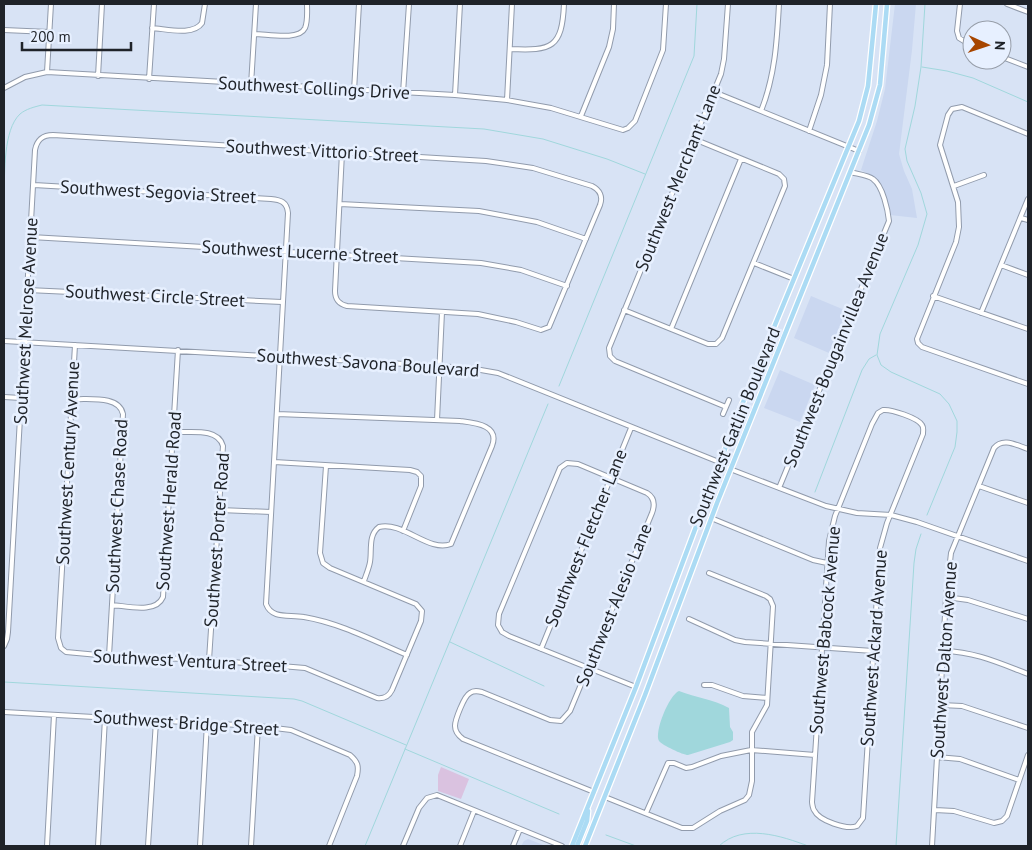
<svg xmlns="http://www.w3.org/2000/svg" width="1032" height="850" font-family="'PT Sans',sans-serif">
  <style>
    .built { fill: #cad7f0 }
    .green { fill: #dac2e0 }
    .water { fill: #a0d7dc }
    .lines { fill: none; stroke-linecap: round; stroke-linejoin: round }
    .stream { stroke: #a0d7dc; stroke-width: 1 }
    .minor-casing { stroke: #919bac; stroke-width: 6 }
    .major-casing { stroke: #fff; stroke-width: 7 }
    .minor { stroke: #fff; stroke-width: 4 }
    .major { stroke: #abdbf4; stroke-width: 4.5 }
    .labels { text-anchor: middle; stroke-width: 5; stroke-linejoin: round; paint-order: stroke }
    .street-label { font-size: 18px; fill: #1f2329; stroke: #e7f0ff }
  </style>
  <rect width="100%" height="100%" fill="#d8e3f5"/>
  <!-- built -->
  <path class="built" d="M895 4H916L912 50 899 154 904 171 912 189 917 218 890 215 882 186 875 178 861 170 877 121 885 89Z
    M811 296 847 311 829 353 794 338Z
    M780 370 815 385 800 422 764 408Z
    M528 839 546 846H521L524 841Z"/>
  <!-- green -->
  <path class="green" d="M441 767 469 779 461 799 438 791V775Z"/>
  <!-- water -->
  <path class="water" d="M679 691C696 698 713 699 729 708L730 727 733 732V740L730 742 688 755C683 755 662 745 659 741 654 732 669 695 679 691Z"/>
  <g class="lines">
    <!-- stream -->
    <path class="stream" d="M925 4 921 67 915 106 905 149 907 161 921 193 927 214 918 245 880 334 877 355 881 365 891 372 940 394 949 404 957 421V432L955 447 927 515
      M922 67 947 71 973 78 1028 102
      M4 194C5 173 3 130 20 114 26 109 34 107 42 105L484 129 543 139 607 159 645 174
      M559 386 694 56 697 4
      M815 492 862 370 869 359 876 355
      M450 642 544 686
      M4 682 294 699 302 701 406 745
      M405 749 559 814
      M606 835 636 846
      M365 846 548 404
      M719 846C743 823 782 836 808 846
      M896 846 914 563 916 549 921 534"/>
    <!-- minor casing -->
    <g class="minor-casing">
      <path id="minor" d="M960 4 957 31 959 38 972 46
        M1007 4 1028 12
        M152 28C167 29 193 36 202 23L205 4
        M4 30 49 32
        M255 34C267 34 299 41 305 28 308 21 307 11 307 4
        M510 49C552 51 562 48 564 4
        M1002 57 1028 67
        M47 72 51 4
        M98 76 102 4
        M149 79 154 4
        M251 85 256 4
        M4 88 25 77 47 72 455 95 507 100 551 108 623 130 628 128 635 121 663 50 666 4
        M354 91 359 4
        M714 92 859 151
        M403 93 409 4
        M455 95 460 4
        M507 100 512 4
        M761 111C775 76 777 41 779 4
        M581 116 609 47 613 29 614 4
        M809 131 821 95 827 65 830 4
        M1028 134 962 107 952 109 948 115 940 145 958 202 959 227 956 242 917 339 918 343 922 347 1028 384
        M34 185 271 199C281 200 287 202 288 213L266 604C272 620 290 614 304 617 340 623 374 641 407 655
        M954 186 984 175
        M340 204 479 211 537 222 586 239
        M1021 218 1028 220
        M31 237 481 263 521 270 567 286
        M754 263 794 279
        M1001 265 1028 275
        M28 290 282 302
        M933 296 1028 329
        M624 310 708 344H716L722 338 785 186 784 179 779 174 694 139
        M981 313 1028 199
        M671 329 741 159
        M4 341 440 366 475 369 498 373 719 462 730 469 826 506 857 513 891 515 917 522 1028 561
        M75 345 58 638 61 648 66 652 109 656 209 660 305 668 377 698C384 699 389 696 392 690L421 621 422 611 416 604 330 568 323 563 320 553 326 466
        M4 397 21 398
        M73 399C88 400 119 395 123 414L109 656
        M726 407 615 361 610 356 609 348 721 74 724 59 728 4
        M883 410C891 409 918 418 922 425 924 428 923 430 923 434L887 523 880 548 863 818 857 826C847 830 819 821 814 810 813 809 812 803 812 802L829 541 835 516 872 424 878 413Z
        M277 414 460 421C475 423 500 425 492 446L451 544C429 553 403 521 379 527 368 535 372 550 370 562 369 568 366 575 364 581
        M723 414 729 400
        M437 420 442 312
        M173 432C189 433 218 427 223 446L209 660
        M274 462 410 470 417 472 421 476V486L403 531
        M979 486 1028 503
        M779 488 889 221C888 211 883 186 873 179 868 175 857 174 850 172
        M220 510 271 512
        M711 518 813 560 827 563
        M946 597 968 600 1028 619
        M112 605C127 606 156 614 163 597L178 350
        M689 619 735 640 745 642 873 651
        M4 646 7 639 8 632 35 150C37 140 42 135 53 135L486 161 533 168 592 186C600 190 603 197 600 205L549 327 541 330 516 322 478 314 347 306C339 304 335 300 335 291L342 153
        M541 649 631 428
        M944 651C976 652 999 663 1028 674
        M704 685H712L743 696 767 698
        M941 705 962 706 1028 728
        M4 712 258 726 291 730 350 755C358 762 359 766 357 776L329 846
        M937 757 960 759 1019 780
        M594 792 463 739C459 736 455 732 455 726 455 720 464 696 470 693 474 690 478 691 482 692L550 720 561 721 570 711 652 513C655 505 655 498 647 493L578 464 567 463 560 468 499 614 498 625 502 632 509 636 636 687
        M605 797 682 828H693L720 811 745 800 749 795 752 781V732L767 705 773 606 770 599 766 596 709 573
        M935 810 954 811 994 823 1002 821 1007 816 1028 755
        M646 813 668 763H674L686 768 692 767 721 756 751 750 815 755
        M47 846 54 715
        M98 846 105 718
        M148 846 156 721
        M200 846 207 723
        M251 846 258 726
        M403 846 419 808 427 798 437 795 562 846
        M460 846 474 811
        M513 846 520 829
        M932 846 946 597 951 553 994 448C1003 437 1016 445 1028 449"/>
    </g>
    <!-- major casing -->
    <g class="major-casing">
      <path id="major" d="M572 846 636 687 737 417 859 121 868 86 876 4
        M577 846 587 821 588 811
        M585 846 645 695 717 503 869 125 880 85 887 4"/>
    </g>
    <!-- minor -->
    <use href="#minor" class="minor"/>
    <!-- major -->
    <use href="#major" class="major"/>
  </g>
  <g class="labels">
    <!-- street labels -->
    <g class="street-label">
      <text transform="translate(314 88) rotate(3)" y="6">Southwest Collings Drive</text>
      <text transform="translate(322 151) rotate(3)" y="6">Southwest Vittorio Street</text>
      <text transform="translate(678 178) rotate(-68)" y="6">Southwest Merchant Lane</text>
      <text transform="translate(158 192) rotate(3)" y="6">Southwest Segovia Street</text>
      <text transform="translate(300 252) rotate(3)" y="6">Southwest Lucerne Street</text>
      <text transform="translate(155 296) rotate(3)" y="6">Southwest Circle Street</text>
      <text transform="translate(26 321) rotate(-87)" y="6">Southwest Melrose Avenue</text>
      <text transform="translate(836 350) rotate(-68)" y="6">Southwest Bougainvillea Avenue</text>
      <text transform="translate(368 363) rotate(4)" y="6">Southwest Savona Boulevard</text>
      <text transform="translate(735 427) rotate(-68)" y="6">Southwest Gatlin Boulevard</text>
      <text transform="translate(68 463) rotate(-87)" y="6">Southwest Century Avenue</text>
      <text transform="translate(169 501) rotate(-86)" y="6">Southwest Herald Road</text>
      <text transform="translate(117 506) rotate(-87)" y="6">Southwest Chase Road</text>
      <text transform="translate(586 538) rotate(-68)" y="6">Southwest Fletcher Lane</text>
      <text transform="translate(217 540) rotate(-86)" y="6">Southwest Porter Road</text>
      <text transform="translate(614 605) rotate(-68)" y="6">Southwest Alesio Lane</text>
      <text transform="translate(825 630) rotate(-85)" y="6">Southwest Babcock Avenue</text>
      <text transform="translate(874 648) rotate(-86)" y="6">Southwest Ackard Avenue</text>
      <text transform="translate(944 660) rotate(-86)" y="6">Southwest Dalton Avenue</text>
      <text transform="translate(190 661) rotate(3)" y="6">Southwest Ventura Street</text>
      <text transform="translate(186 723) rotate(4)" y="6">Southwest Bridge Street</text>
    </g>
  </g>
  <!-- border -->
  <rect width="1032" height="850" fill="none" stroke="#1f2329" stroke-width="10"/>
  <!-- north arrow -->
  <g transform="translate(987 45) rotate(93)"><circle r="24" fill="#e7f0ff" stroke="#979ea9"/>
  <path d="M0-4L9 19L0 12L-9 19Z" fill="#a74600"/>
  <text y="-8" font-size="14" font-weight="bold" text-anchor="middle" fill="#1f2329">N</text>
  </g>
  <!-- scale -->
  <path d="M22 42v8h109v-8" fill="none" stroke="#1f2329" stroke-width="2.5"/>
  <text x="30" y="42" font-size="15" fill="#1f2329" stroke="#e7f0ff" stroke-width="4" paint-order="stroke">200 m</text>
</svg>
